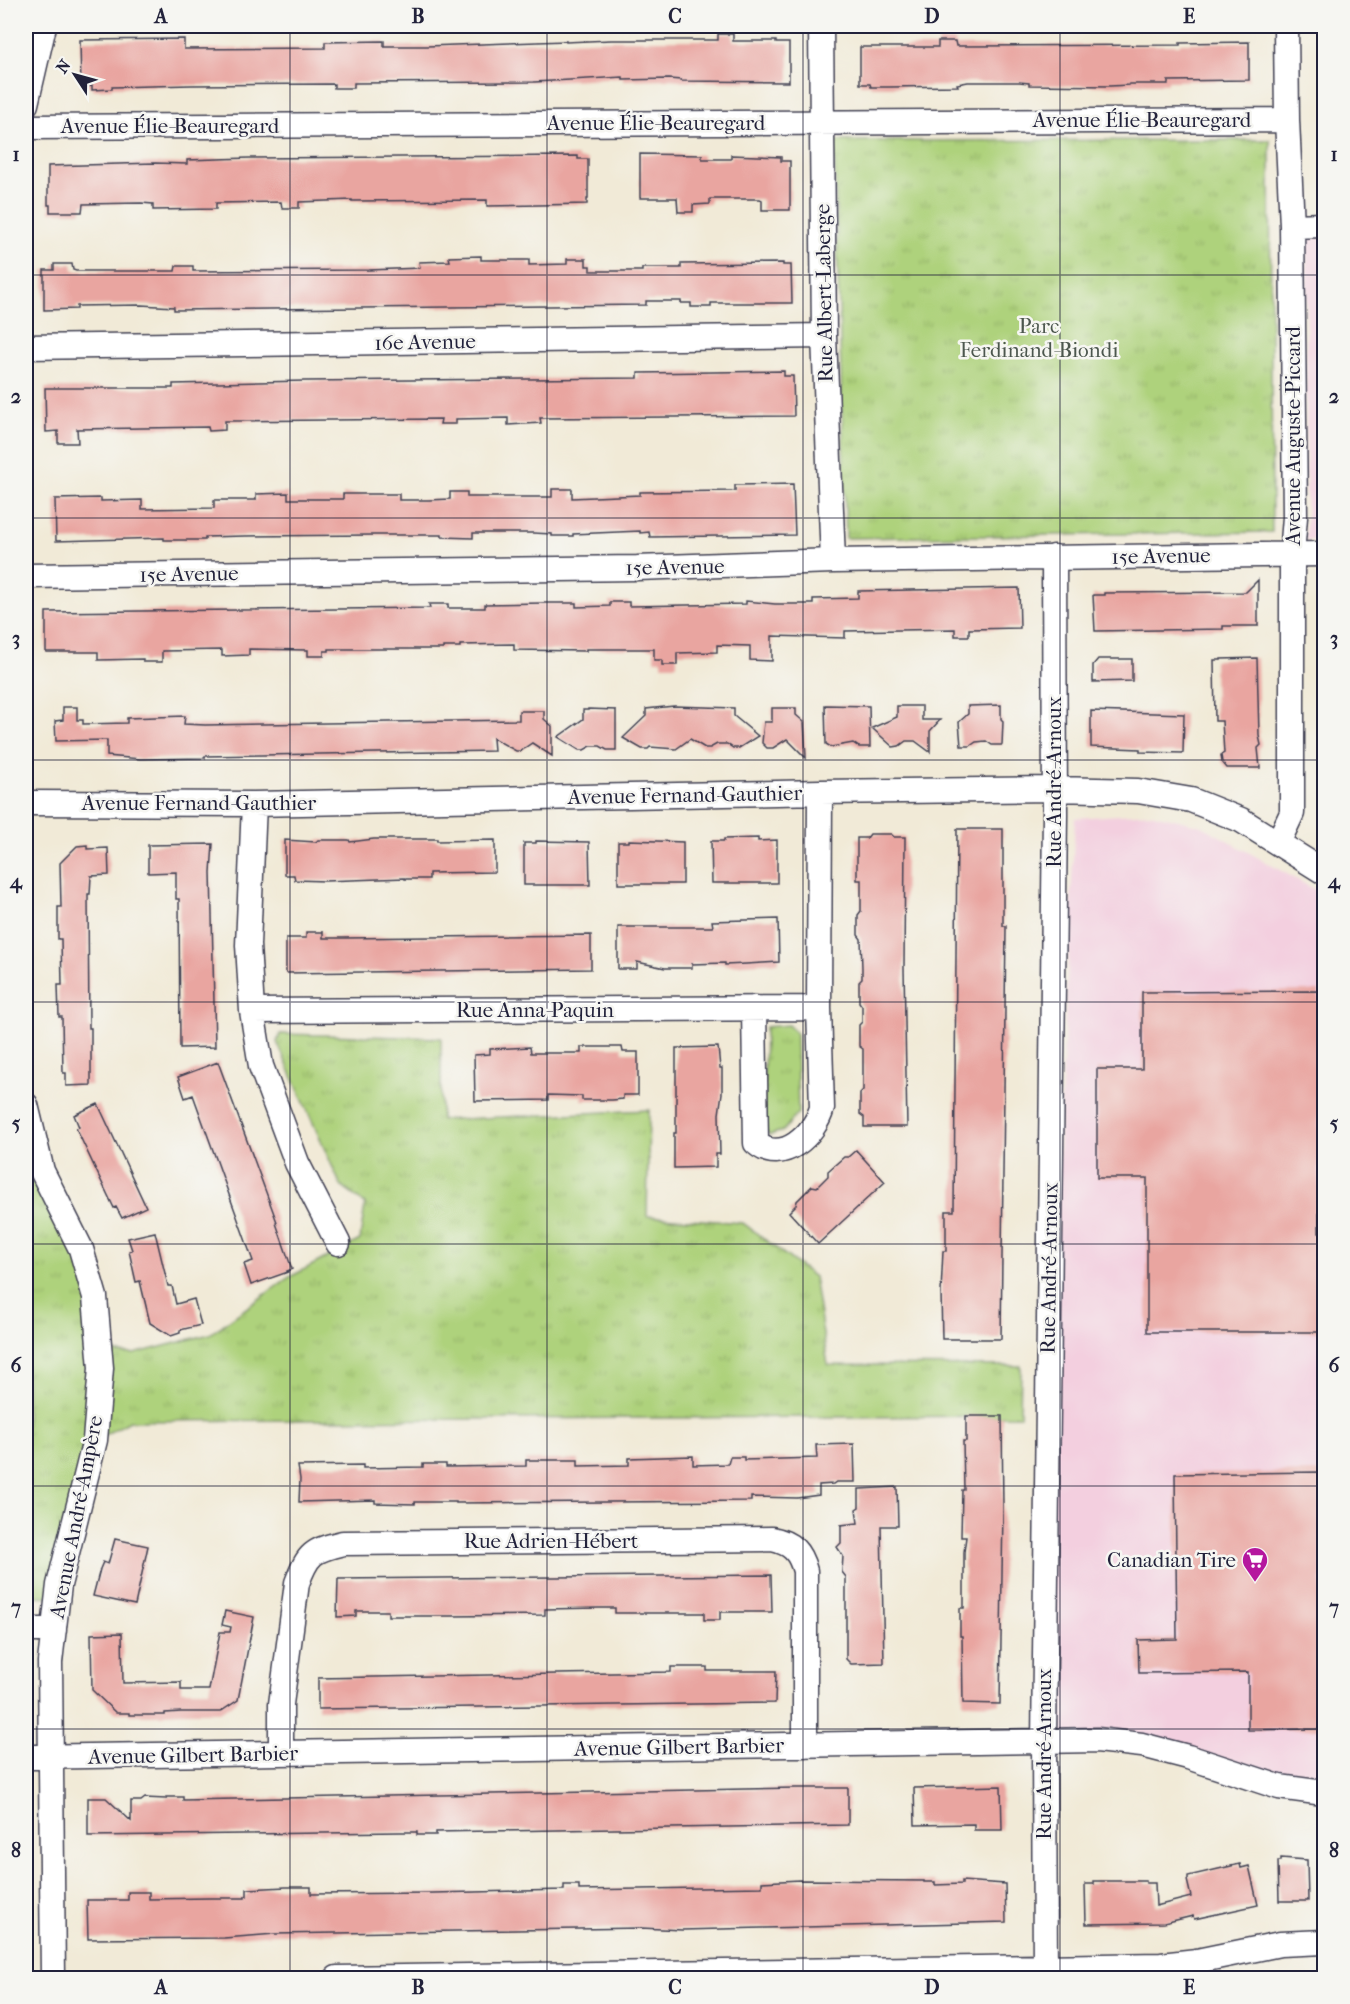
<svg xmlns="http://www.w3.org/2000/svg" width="1350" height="2004" font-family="'IM FELL French Canon',serif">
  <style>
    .built { fill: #f3cfdf }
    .park { fill: url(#park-tufts); stroke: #687a5b; stroke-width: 1.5 }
    .building { fill: #e9a5a0 }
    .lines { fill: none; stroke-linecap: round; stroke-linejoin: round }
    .minor-casing { stroke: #414052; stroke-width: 27 }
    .minor { stroke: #fff; stroke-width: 24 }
    .grid { fill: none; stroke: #22223b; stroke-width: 1.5; stroke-opacity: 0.55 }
    .labels { text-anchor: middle; stroke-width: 5; stroke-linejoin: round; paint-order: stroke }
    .street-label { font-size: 21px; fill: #22223b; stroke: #f6f6f2 }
    .park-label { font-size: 21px; fill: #4c574e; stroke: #f6f6f2 }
    .poi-label { font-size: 21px; fill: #22223b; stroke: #f6f6f2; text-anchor: end }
    .neatline { fill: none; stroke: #22223b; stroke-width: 2 }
    .grid-label { font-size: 20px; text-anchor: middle; font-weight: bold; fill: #22223b }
  </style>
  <defs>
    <pattern id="park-tufts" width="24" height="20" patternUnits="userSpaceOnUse" patternTransform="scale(1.5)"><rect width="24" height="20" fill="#aed27b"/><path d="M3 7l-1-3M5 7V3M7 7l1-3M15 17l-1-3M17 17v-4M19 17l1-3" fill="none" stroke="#95b46b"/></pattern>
  </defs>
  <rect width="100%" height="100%" fill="#f6f6f2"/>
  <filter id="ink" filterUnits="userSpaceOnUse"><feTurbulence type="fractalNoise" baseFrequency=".0167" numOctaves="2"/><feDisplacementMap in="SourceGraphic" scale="12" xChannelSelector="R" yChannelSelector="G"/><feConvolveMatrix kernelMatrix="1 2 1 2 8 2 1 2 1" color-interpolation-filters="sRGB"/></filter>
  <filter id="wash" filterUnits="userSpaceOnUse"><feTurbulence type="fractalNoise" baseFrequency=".008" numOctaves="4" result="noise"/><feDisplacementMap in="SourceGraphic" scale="24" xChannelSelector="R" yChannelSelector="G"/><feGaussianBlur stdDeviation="1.35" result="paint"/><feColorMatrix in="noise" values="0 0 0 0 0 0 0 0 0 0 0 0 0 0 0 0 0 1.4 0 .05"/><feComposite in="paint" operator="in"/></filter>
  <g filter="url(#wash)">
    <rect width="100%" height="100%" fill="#f1ead7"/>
    <!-- built -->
    <path class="built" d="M1324 233V540H1306L1307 234Z
      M1150 813 1202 826 1324 895V1793L1188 1757 1044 1741 1048 1380 1075 818Z"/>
    <!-- park -->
    <path class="park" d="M1270 140 1272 532 846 538 834 141Z
      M788 1025 796 1033 798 1113 783 1131 770 1135 763 1129 765 1027Z
      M280 1034 441 1038V1120L649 1110 647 1216 743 1223 814 1277 828 1365 1021 1366 1020 1416 130 1421 95 1440 58 1597 26 1596V1172L42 1171 81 1249 99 1352 134 1354 210 1334 288 1278 360 1240 365 1204 341 1186 277 1042Z"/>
    <g id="blocks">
      <!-- building -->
      <path class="building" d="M718 34H733V41H776V43H789V82L681 81V80L669 79 623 80V77L534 82 354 83V88H334V84L191 85 112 87V89L92 90V86L81 87 80 40 184 39V49L325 48V42L384 41V46H427L566 41V42L611 40H718Z
        M938 41H955L956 46 1180 45V43L1249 42V80L1168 81V84H1129V85L1110 86 1029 85V83L1019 82H968L957 84 958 86 889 87H871L870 84H860V47H938Z
        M640 154 702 155V159H731V155L781 157V161H790V210H762V200L760 199H710V204L693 205V212H678L677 198H640Z
        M578 156V159H588V199H587V204L487 206V200L352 201V200L299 202V208H282L281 202 216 203V209L153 210V204L141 203 83 204 82 212H50V205H48V166L155 163 187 164V160L249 158Z
        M481 256V260H529V265L567 264V259H586V266H590V271H642V268H681V264L783 263V265H791L792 303H711V307H691V303H681V301H646V305L174 310V307L141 305 77 306V309L44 310V270H54V264H72L73 270 76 271H175L176 266H193V271L369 270 420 268 419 262 450 261 449 257Z
        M784 371V376H793L794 416 540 418 541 423 508 425V418L456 419V424H440L441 419 225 421V430L209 431 208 427 77 429 78 443H58V431L46 432 45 388H173V384L305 381 638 378V373Z
        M793 484 795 535 650 537 649 532 640 533V531L573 534V536H552V534L533 533H473V538L442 537V535H374L245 536 205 537V540H164V538L56 541 55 499 101 498V501L142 500V509L214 508V500H256V494L288 493V499H343V494H399V500H429L450 499V492H467V497H552V489H572V498L640 495V492L735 491V485Z
        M1258 580V626H1223V629L1095 631 1093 595H1104V593L1246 592Z
        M1019 588 1020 628 969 629V636H955V629L845 631V638L772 636V661L750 660V646L717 645V652L677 653V665H662V660H654V649H586V651L514 650V644L460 645V647H443V649H329V651H324V656H308V650L249 649V655L222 656V650L162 651V662H143V659L98 660V652H46V612L430 608 429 604H448V608H485V604L544 603H576V607L610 606V602H629V606L746 604V601L775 604H813V599L858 598V591Z
        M1257 658 1259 736 1261 745 1258 748 1260 768H1227L1222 762 1221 755 1224 753 1222 721H1215L1214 660H1221V659Z
        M1098 659H1132V681L1093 682V665Z
        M825 705 869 706 870 747H859L853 743 831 747 826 744Z
        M1001 705V719L1003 721 1002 745H992L986 741 976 742 970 746H961L959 722 968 714V706Z
        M674 706 734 708V716L758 736 739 748H733L727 744H717L710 748H705L690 739 676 749 650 747 648 749H642L623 738 646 716V709Z
        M897 706H922V720H940L930 731V752L915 741H906L899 746 893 747 872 728 897 717Z
        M63 707H77V720H83V724L127 723V718L185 716 184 724 205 725 519 720V711H544V719L552 726V756L532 743 520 751H516L493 738 494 751 205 756V758L140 759 107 756V740L56 741 55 721 63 720Z
        M772 708H796V715L804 722 806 758 787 739 773 748H767L762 743 764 722H772Z
        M588 709 616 710V750H607L600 746H591L584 750H579L558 737 583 719V710H588Z
        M1091 711 1184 714 1183 753 1140 752V749L1091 747Z
        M957 829H1003V926H1006L1001 1339H942L941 1292 943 1251H946V1211H954Z
        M870 834H891L894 837H905L904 968 907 1127H864V1117L860 1114V1093L863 1090V1049L859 1046V1025L862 1022V1006L859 1002V982L862 979V968L861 939 858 935V915L861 911V880H857V838H867Z
        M758 838V841L777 840V883H712L711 841H724V839Z
        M374 839H437V841L495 840V872L429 873V879H405V878L325 881 295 880 294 875H285V840L316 842 318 840H349L350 842Z
        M629 840 683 842V884H618V842H629Z
        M536 841 589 842 590 885H524V843H536Z
        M213 844 211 872 215 1047 180 1048 179 899H176V872L148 873V845Z
        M87 845V849L108 848 109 875 91 876 90 894H88L89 1028H91V1085L66 1086V1073H63L62 1017H59L58 985H62L61 939H58V907H61L60 863 77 846Z
        M778 919 779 962 746 964 725 965V963L692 964V968H665L637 962V969H618V927H713L712 921Z
        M306 932H323V938H344L591 935V969L286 973V938H306Z
        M1319 991V1233H1324L1322 1332H1147V1178H1097V1069H1142V992Z
        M530 1047 531 1053H581V1047H622L623 1052H638V1095H623V1099L612 1100H582V1096L548 1095V1100L475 1101 474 1055 490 1054V1049Z
        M718 1047 720 1068H722V1093L719 1114 720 1154H716V1167L674 1168V1133H676V1048Z
        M218 1062 277 1222 276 1223 292 1269 287 1271 288 1272 251 1285 244 1264 253 1261 193 1095 185 1098 178 1077Z
        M98 1104 146 1207 122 1218 116 1207 114 1208 76 1128 79 1127 74 1115Z
        M856 1150 885 1182 818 1244 789 1212 796 1205 797 1201 812 1186 817 1187 828 1176V1171L844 1157H848Z
        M155 1232 168 1286H172L176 1304 194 1299 201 1325 180 1330V1333L171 1336 150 1323 140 1281 136 1282 129 1251 132 1250 128 1238Z
        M966 1416H1002L1003 1509 1000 1704 963 1703 962 1636H960V1608H964V1552L966 1537H961L962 1490H964L963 1441H966Z
        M854 1444 855 1482H836L833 1484 819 1485V1495L797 1498 751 1497V1501L456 1503V1502H415V1504L375 1503V1500L299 1502 300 1479 298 1466 363 1465V1468L423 1467V1464H446V1467L526 1466V1460H578V1466L629 1465V1458L693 1456V1465L728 1464 730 1457H744V1460L817 1458 816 1445Z
        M1321 1472 1322 1729 1248 1730V1672L1139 1673 1138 1640 1177 1639 1175 1474Z
        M897 1487 898 1526H881L884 1663 851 1664 846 1659V1577L842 1572 843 1556 837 1547 841 1543V1525L858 1523 856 1509 859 1507V1489Z
        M115 1539 148 1546 135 1605 93 1596 100 1569 103 1562 108 1564Z
        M771 1575 772 1612H720V1620H704V1613H615V1608H599L545 1609V1615L451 1616H388V1611H356V1616L337 1617 338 1579Z
        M225 1611 254 1617 238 1700 220 1712H181L165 1713V1715H129V1713H116L92 1690 91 1634 122 1633 123 1683 181 1682V1690H209L220 1632H230L231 1627 222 1625Z
        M671 1667H707V1671H776L775 1703 318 1709V1678L671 1672Z
        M1001 1786 1002 1830H974V1824L915 1825 914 1788Z
        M796 1788H848V1825L436 1832V1835H417V1832H400L88 1836V1798H106L131 1821V1801H141L145 1798 166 1799V1797H183V1800Z
        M1281 1858 1307 1860 1308 1901H1279L1278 1861H1281Z
        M1240 1864 1241 1868 1249 1866 1258 1905 1194 1919 1193 1916 1164 1923 1086 1924 1085 1884H1094V1881H1146V1883H1155L1156 1906 1191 1897 1187 1880 1188 1879V1876Z
        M800 1880 924 1881V1882H935V1885L962 1884V1881L1005 1884 1006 1922 682 1930 641 1928 275 1934 224 1938 88 1939 87 1900H128V1892H149V1899L209 1898H245V1896H247V1889L286 1887H311V1894L433 1893 564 1890V1885H579V1890L762 1887V1882Z"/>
    </g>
  </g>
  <g filter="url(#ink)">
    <use href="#blocks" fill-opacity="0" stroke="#414052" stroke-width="1.5"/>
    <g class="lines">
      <!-- minor casing -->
      <g class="minor-casing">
        <path id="minor" d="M821 26 824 336 833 561
          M26 104 44 26
          M26 127 1287 120
          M1292 226 1324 225
          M26 347 824 336
          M26 576 637 568 833 561 1324 554
          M26 803 254 804 820 792 1055 789 1138 791 1191 800 1241 820 1324 872
          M254 804 248 945 252 1011 261 1066 297 1163 338 1243
          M1278 843 1292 813V554L1295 517 1292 226 1287 120 1286 26
          M754 1008 756 1143C782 1166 815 1134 822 1108L819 1008 820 792
          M252 1011 819 1008
          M26 1105 42 1171 81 1249 95 1297 101 1368 95 1440 59 1585 50 1662 53 1978
          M26 1630H54
          M281 1753V1704L297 1583C308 1553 313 1550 343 1543L772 1539C792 1543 800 1552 805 1571V1745
          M26 1757 1097 1740 1142 1745 1188 1757 1279 1787 1324 1793
          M337 1978 1161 1965 1197 1961 1280 1944 1324 1942
          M1045 1978 1044 1741 1055 814 1054 557"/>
      </g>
      <!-- minor -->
      <use href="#minor" class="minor"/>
    </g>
  </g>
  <!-- grid -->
  <path class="grid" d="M290 26V1978M547 26V1978M803 26V1978M1060 26V1978M26 275H1324M26 518H1324M26 760H1324M26 1002H1324M26 1244H1324M26 1486H1324M26 1729H1324"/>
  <!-- icons -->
  <defs>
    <g id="supermarket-pin" transform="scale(1.35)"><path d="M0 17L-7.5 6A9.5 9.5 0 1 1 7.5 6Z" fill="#b5179e" stroke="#f6f6f2"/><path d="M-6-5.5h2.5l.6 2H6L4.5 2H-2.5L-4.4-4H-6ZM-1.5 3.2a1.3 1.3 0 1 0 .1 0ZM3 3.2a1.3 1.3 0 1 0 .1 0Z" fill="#fff"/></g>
  </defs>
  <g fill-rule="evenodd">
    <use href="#supermarket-pin" x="1255" y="1560"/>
  </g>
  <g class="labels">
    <!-- street labels -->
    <g class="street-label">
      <text x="1142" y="127">Avenue Élie-Beauregard</text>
      <text x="656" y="130">Avenue Élie-Beauregard</text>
      <text x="170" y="133">Avenue Élie-Beauregard</text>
      <text transform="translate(824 293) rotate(-91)" y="7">Rue Albert-Laberge</text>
      <text transform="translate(425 342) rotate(-1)" y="7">16e Avenue</text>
      <text transform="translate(1293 436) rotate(-90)" y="7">Avenue Auguste-Piccard</text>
      <text transform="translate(1161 556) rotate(-1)" y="7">15e Avenue</text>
      <text transform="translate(675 567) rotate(-1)" y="7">15e Avenue</text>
      <text transform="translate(189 574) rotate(-1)" y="7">15e Avenue</text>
      <text transform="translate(1054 782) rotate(-90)" y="7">Rue André-Arnoux</text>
      <text transform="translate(685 795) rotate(-1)" y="7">Avenue Fernand-Gauthier</text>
      <text x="199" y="810">Avenue Fernand-Gauthier</text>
      <text x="535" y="1017">Rue Anna-Paquin</text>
      <text transform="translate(1049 1268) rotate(-89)" y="7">Rue André-Arnoux</text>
      <text transform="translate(76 1517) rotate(-79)" y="7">Avenue André-Ampère</text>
      <text x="551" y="1548">Rue Adrien-Hébert</text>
      <text transform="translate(679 1747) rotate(-1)" y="7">Avenue Gilbert Barbier</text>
      <text transform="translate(1044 1754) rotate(-90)" y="7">Rue André-Arnoux</text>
      <text transform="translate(193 1755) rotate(-1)" y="7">Avenue Gilbert Barbier</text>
    </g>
    <!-- park labels -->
    <g class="park-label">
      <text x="1039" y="333">Parc<tspan x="1039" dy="24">Ferdinand-Biondi</tspan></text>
    </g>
    <!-- poi labels -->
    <g class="poi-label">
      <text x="1236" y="1567">Canadian Tire</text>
    </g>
  </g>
  <!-- margin -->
  <rect width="1350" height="2004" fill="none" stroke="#f6f6f2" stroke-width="66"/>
  <!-- north arrow -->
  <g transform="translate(75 75) rotate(306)" stroke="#f6f6f2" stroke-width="4.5" paint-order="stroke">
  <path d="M0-4.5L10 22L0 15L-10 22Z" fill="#22223b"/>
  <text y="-9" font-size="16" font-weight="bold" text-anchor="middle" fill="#22223b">N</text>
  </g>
  <rect x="33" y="33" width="1284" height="1938" class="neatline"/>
  <g class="grid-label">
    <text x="161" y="23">A</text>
    <text x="418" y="23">B</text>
    <text x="675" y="23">C</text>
    <text x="932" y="23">D</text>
    <text x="1189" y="23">E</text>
    <text x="16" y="161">1</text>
    <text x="1334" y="161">1</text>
    <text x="16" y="403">2</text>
    <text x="1334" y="403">2</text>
    <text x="16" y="645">3</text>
    <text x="1334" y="645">3</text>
    <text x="16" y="888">4</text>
    <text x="1334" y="888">4</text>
    <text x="16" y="1130">5</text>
    <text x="1334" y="1130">5</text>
    <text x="16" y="1372">6</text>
    <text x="1334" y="1372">6</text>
    <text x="16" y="1614">7</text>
    <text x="1334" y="1614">7</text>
    <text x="16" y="1857">8</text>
    <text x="1334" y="1857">8</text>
    <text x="161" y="1994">A</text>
    <text x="418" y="1994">B</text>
    <text x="675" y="1994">C</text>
    <text x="932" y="1994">D</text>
    <text x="1189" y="1994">E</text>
  </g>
</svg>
